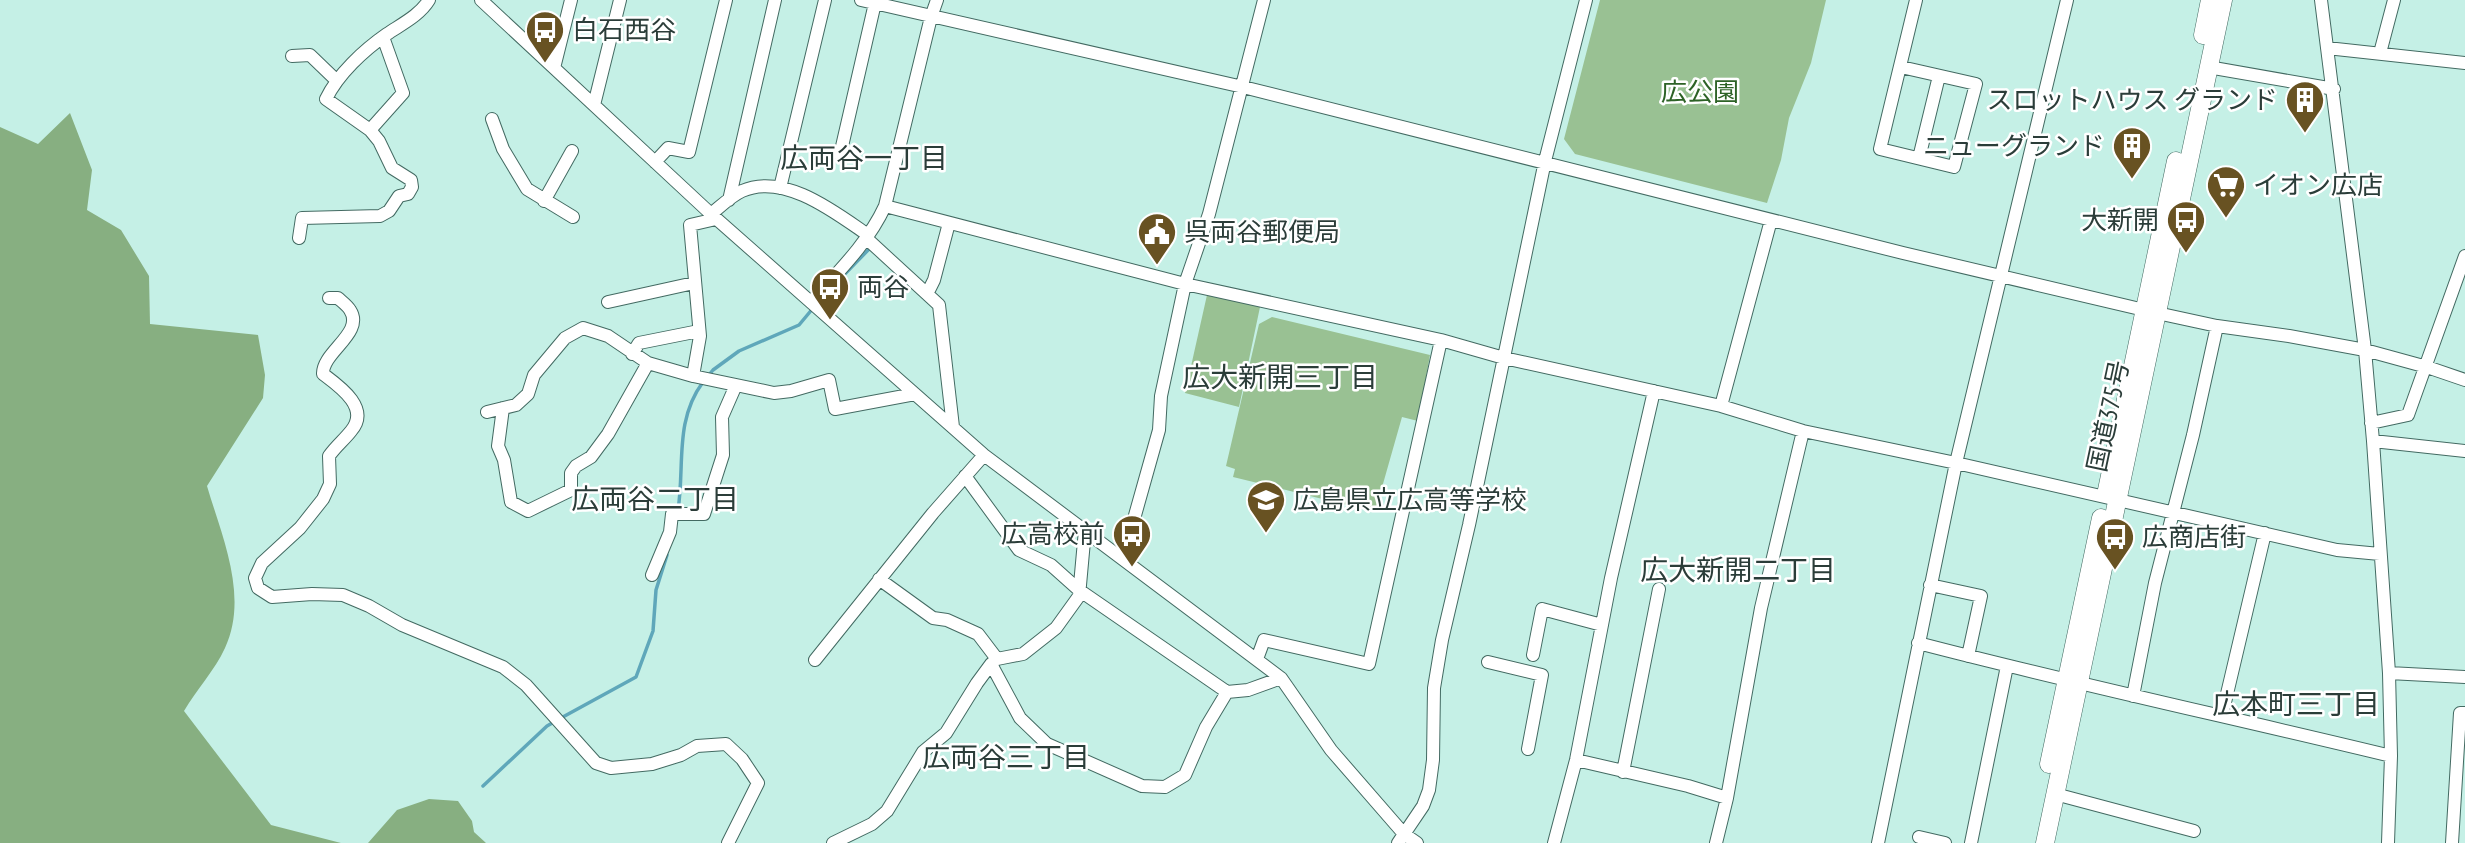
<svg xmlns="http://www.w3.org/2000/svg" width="2465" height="843" font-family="'PT Sans Narrow','Noto Sans JP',sans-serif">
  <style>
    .green { fill: #99c193 }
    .forest { fill: #87af81 }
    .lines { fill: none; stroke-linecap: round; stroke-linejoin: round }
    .stream { stroke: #5fa7ba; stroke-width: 3.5 }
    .minor-casing { stroke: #436a62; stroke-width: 14 }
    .highway-casing { stroke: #436a62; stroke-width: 19 }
    .minor { stroke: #fff; stroke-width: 12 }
    .highway { stroke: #fff; stroke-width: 18 }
    .labels { text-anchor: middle; stroke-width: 5; stroke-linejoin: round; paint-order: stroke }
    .poi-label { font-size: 26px; fill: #2b3d39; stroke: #fff; text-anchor: start }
    .park-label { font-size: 26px; fill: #2d6226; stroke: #fff }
    .street-label { font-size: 26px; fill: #2b3d39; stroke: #fff }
    .neighbourhood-label { font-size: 28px; fill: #2b3d39; stroke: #fff }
  </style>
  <rect width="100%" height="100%" fill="#c5f0e6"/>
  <!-- green -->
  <path class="green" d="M1600 0H1826L1811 63 1789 118 1781 160 1767 203 1575 154 1564 139Z
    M1207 295 1260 307 1239 407 1185 393Z
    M1272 317 1430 355 1418 421 1402 417 1375 512 1233 477 1235 469 1226 466 1259 324Z"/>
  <!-- forest -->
  <path class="forest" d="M70 113 92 170 87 210 121 230 149 276 150 324 258 335 265 375 263 398 207 486C222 537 249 596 225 648 215 670 196 690 184 711L271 825 341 843H0V127L38 144Z
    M429 799 458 801 472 821 474 832 486 843H368L397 810Z"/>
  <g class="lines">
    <!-- stream -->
    <path class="stream" d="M838 281 872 246
      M708 376 713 370 739 351 799 325 814 307
      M678 510C685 466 674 421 703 382
      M561 718 636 677 653 631 656 590 667 555
      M483 786 547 726 554 722"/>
    <!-- minor casing -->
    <g class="minor-casing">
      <path id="minor" d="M481 0 711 214 984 455 1281 678 1331 750 1404 834 1417 843
        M861 0 1243 87 1903 253 2157 313 2217 326 2289 336 2365 350 2427 367 2465 380
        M2321 0 2365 350 2373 441 2389 673 2391 756 2388 843
        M2327 48 2465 63
        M2380 53 2394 0
        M292 56 310 55 337 81
        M1901 67 1976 84 1954 167 1880 149 1916 0
        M2208 67 2334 89
        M554 68 571 0
        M594 105 620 0
        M492 119 503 149 527 189 573 217
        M370 130 403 93 383 37
        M840 155 875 3
        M1919 158 1939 76
        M655 162 668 148 689 152 726 0
        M780 188 825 0
        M729 200 775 0
        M544 201 572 151
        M885 206 1185 284 1441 340 1504 358 1721 406 1803 431 1956 463 2337 550 2380 554
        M711 214C721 206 731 196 742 191 784 172 836 213 868 235
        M299 238 302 218 380 216 389 211 399 196 408 194 412 187 411 180 392 168 379 141 370 130 326 99C338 74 364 50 387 34 402 24 420 15 429 0
        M866 238 939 305 953 427
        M927 294 934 280 949 223
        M329 298H338C341 301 347 305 350 310 365 333 322 352 323 374 339 386 371 408 351 431 344 440 336 446 329 456L330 484 323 499 300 528 262 563 255 578 258 588 272 597 312 594 343 595 369 606 402 625 503 667 526 685 596 763 611 768 652 764 681 755 697 746 726 744 742 759 758 783 728 843
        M608 302 694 283
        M811 302C838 272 868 243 885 206L931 17 937 0
        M632 354 639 343 699 331
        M693 376 700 336 690 225 716 219
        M1721 406 1771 220
        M503 408 498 446 504 460 511 502 528 511 571 490V473L576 466 591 457 608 434 648 363
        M487 412 516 405 528 394 534 375 565 338 583 328 608 336 648 363 693 376 774 393 791 391 829 380 835 409 915 394
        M2371 423 2408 415 2465 256
        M2373 441 2465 451
        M965 476 1019 550 1051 565 1079 590 1227 692
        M1123 558 1159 430 1161 396 1185 284 1209 214 1264 0
        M652 575 670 532 672 514H704L723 455 722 417 736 385
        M879 579 933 618 947 620 978 634 997 659
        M1930 585 1981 596 1968 656
        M1918 643C2075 684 2234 718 2391 756
        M1533 655 1542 609 1602 625
        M1257 659 1264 640 1369 664 1441 340
        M815 660 933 513 984 455
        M1488 662 1542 675 1528 749
        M991 664 1020 718 1047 744 1142 786 1165 787 1185 775 1206 727 1227 692 1248 690 1281 678
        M2389 673 2465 677
        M2133 696 2155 583 2193 435 2217 326
        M2222 715 2265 533
        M1576 760 1688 786 1727 798
        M1623 772 1659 589
        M2055 794 2194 831
        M1919 837 1945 843
        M833 843 872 824 887 811 923 752 946 733 977 683 991 664 997 659 1023 654 1056 628 1079 596 1085 530
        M1398 843 1423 806 1429 790 1433 760 1434 688 1442 640 1469 525 1545 161 1586 0
        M1554 843 1576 760 1611 578 1654 391
        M1716 843 1727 798 1761 608 1803 431
        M1878 843 1956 463 2067 0
        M1971 843 2007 666
        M2452 843 2460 713H2465"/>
    </g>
    <!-- highway casing -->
    <g class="highway-casing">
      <path id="highway" d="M2203 35 2210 0
        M2107 490 2176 161
        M2049 764 2101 518
        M2045 843 2223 0"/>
    </g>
    <!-- minor -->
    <use href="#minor" class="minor"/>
    <!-- highway -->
    <use href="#highway" class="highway"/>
  </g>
  <!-- icons -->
  <defs>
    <g id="bus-pin" transform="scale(2.0125)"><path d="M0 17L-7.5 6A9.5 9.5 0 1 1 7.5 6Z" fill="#685222" stroke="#fff"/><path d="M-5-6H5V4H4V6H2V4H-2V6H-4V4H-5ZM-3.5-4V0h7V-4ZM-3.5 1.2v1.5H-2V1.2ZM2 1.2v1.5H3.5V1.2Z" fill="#fff"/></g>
    <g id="building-pin" transform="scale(2.0125)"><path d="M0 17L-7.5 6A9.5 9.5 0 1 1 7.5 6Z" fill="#685222" stroke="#fff"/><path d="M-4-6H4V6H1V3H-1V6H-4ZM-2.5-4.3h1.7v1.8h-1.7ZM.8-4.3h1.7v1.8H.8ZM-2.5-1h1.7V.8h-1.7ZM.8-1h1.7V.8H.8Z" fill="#fff"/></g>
    <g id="supermarket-pin" transform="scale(2.0125)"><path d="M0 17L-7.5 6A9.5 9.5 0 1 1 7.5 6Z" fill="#685222" stroke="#fff"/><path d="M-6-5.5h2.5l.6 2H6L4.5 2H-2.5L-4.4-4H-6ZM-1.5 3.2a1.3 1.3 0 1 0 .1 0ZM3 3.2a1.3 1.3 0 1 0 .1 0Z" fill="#fff"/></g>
    <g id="civic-pin" transform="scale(2.0125)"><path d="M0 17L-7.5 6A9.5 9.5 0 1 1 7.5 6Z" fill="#685222" stroke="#fff"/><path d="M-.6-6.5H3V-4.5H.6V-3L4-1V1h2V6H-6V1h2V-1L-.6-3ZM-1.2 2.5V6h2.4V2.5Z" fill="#fff"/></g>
    <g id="school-pin" transform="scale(2.0125)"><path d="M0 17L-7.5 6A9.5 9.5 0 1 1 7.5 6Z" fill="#685222" stroke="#fff"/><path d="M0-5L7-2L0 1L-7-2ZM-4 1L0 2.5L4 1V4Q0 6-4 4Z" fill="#fff"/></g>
  </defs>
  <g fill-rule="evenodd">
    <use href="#bus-pin" x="545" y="30"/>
    <use href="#building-pin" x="2305" y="100"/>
    <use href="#building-pin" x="2132" y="146"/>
    <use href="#supermarket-pin" x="2226" y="185"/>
    <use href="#bus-pin" x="2186" y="220"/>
    <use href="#civic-pin" x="1157" y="232"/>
    <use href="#bus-pin" x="830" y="287"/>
    <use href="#school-pin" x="1266" y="500"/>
    <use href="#bus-pin" x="1132" y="534"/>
    <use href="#bus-pin" x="2115" y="537"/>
  </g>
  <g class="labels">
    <!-- poi labels -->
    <g class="poi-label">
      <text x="572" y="39">白石西谷</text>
      <text x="2278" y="109" text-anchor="end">スロットハウス グランド</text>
      <text x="2105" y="155" text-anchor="end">ニューグランド</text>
      <text x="2253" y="194">イオン広店</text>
      <text x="2159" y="229" text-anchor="end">大新開</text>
      <text x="1184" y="241">呉両谷郵便局</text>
      <text x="857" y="296">両谷</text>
      <text x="1293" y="509">広島県立広高等学校</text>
      <text x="1105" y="543" text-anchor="end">広高校前</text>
      <text x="2142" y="546">広商店街</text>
    </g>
    <!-- park labels -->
    <g class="park-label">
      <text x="1700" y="101">広公園</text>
    </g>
    <!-- street labels -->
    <g class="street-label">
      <text transform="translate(2108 416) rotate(-78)" y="9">国道375号</text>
    </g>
    <!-- neighbourhood labels -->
    <g class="neighbourhood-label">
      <text x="864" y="168">広両谷一丁目</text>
      <text x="1280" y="387">広大新開三丁目</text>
      <text x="655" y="509">広両谷二丁目</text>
      <text x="1738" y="580">広大新開二丁目</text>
      <text x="2296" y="714">広本町三丁目</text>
      <text x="1006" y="767">広両谷三丁目</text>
    </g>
  </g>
</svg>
